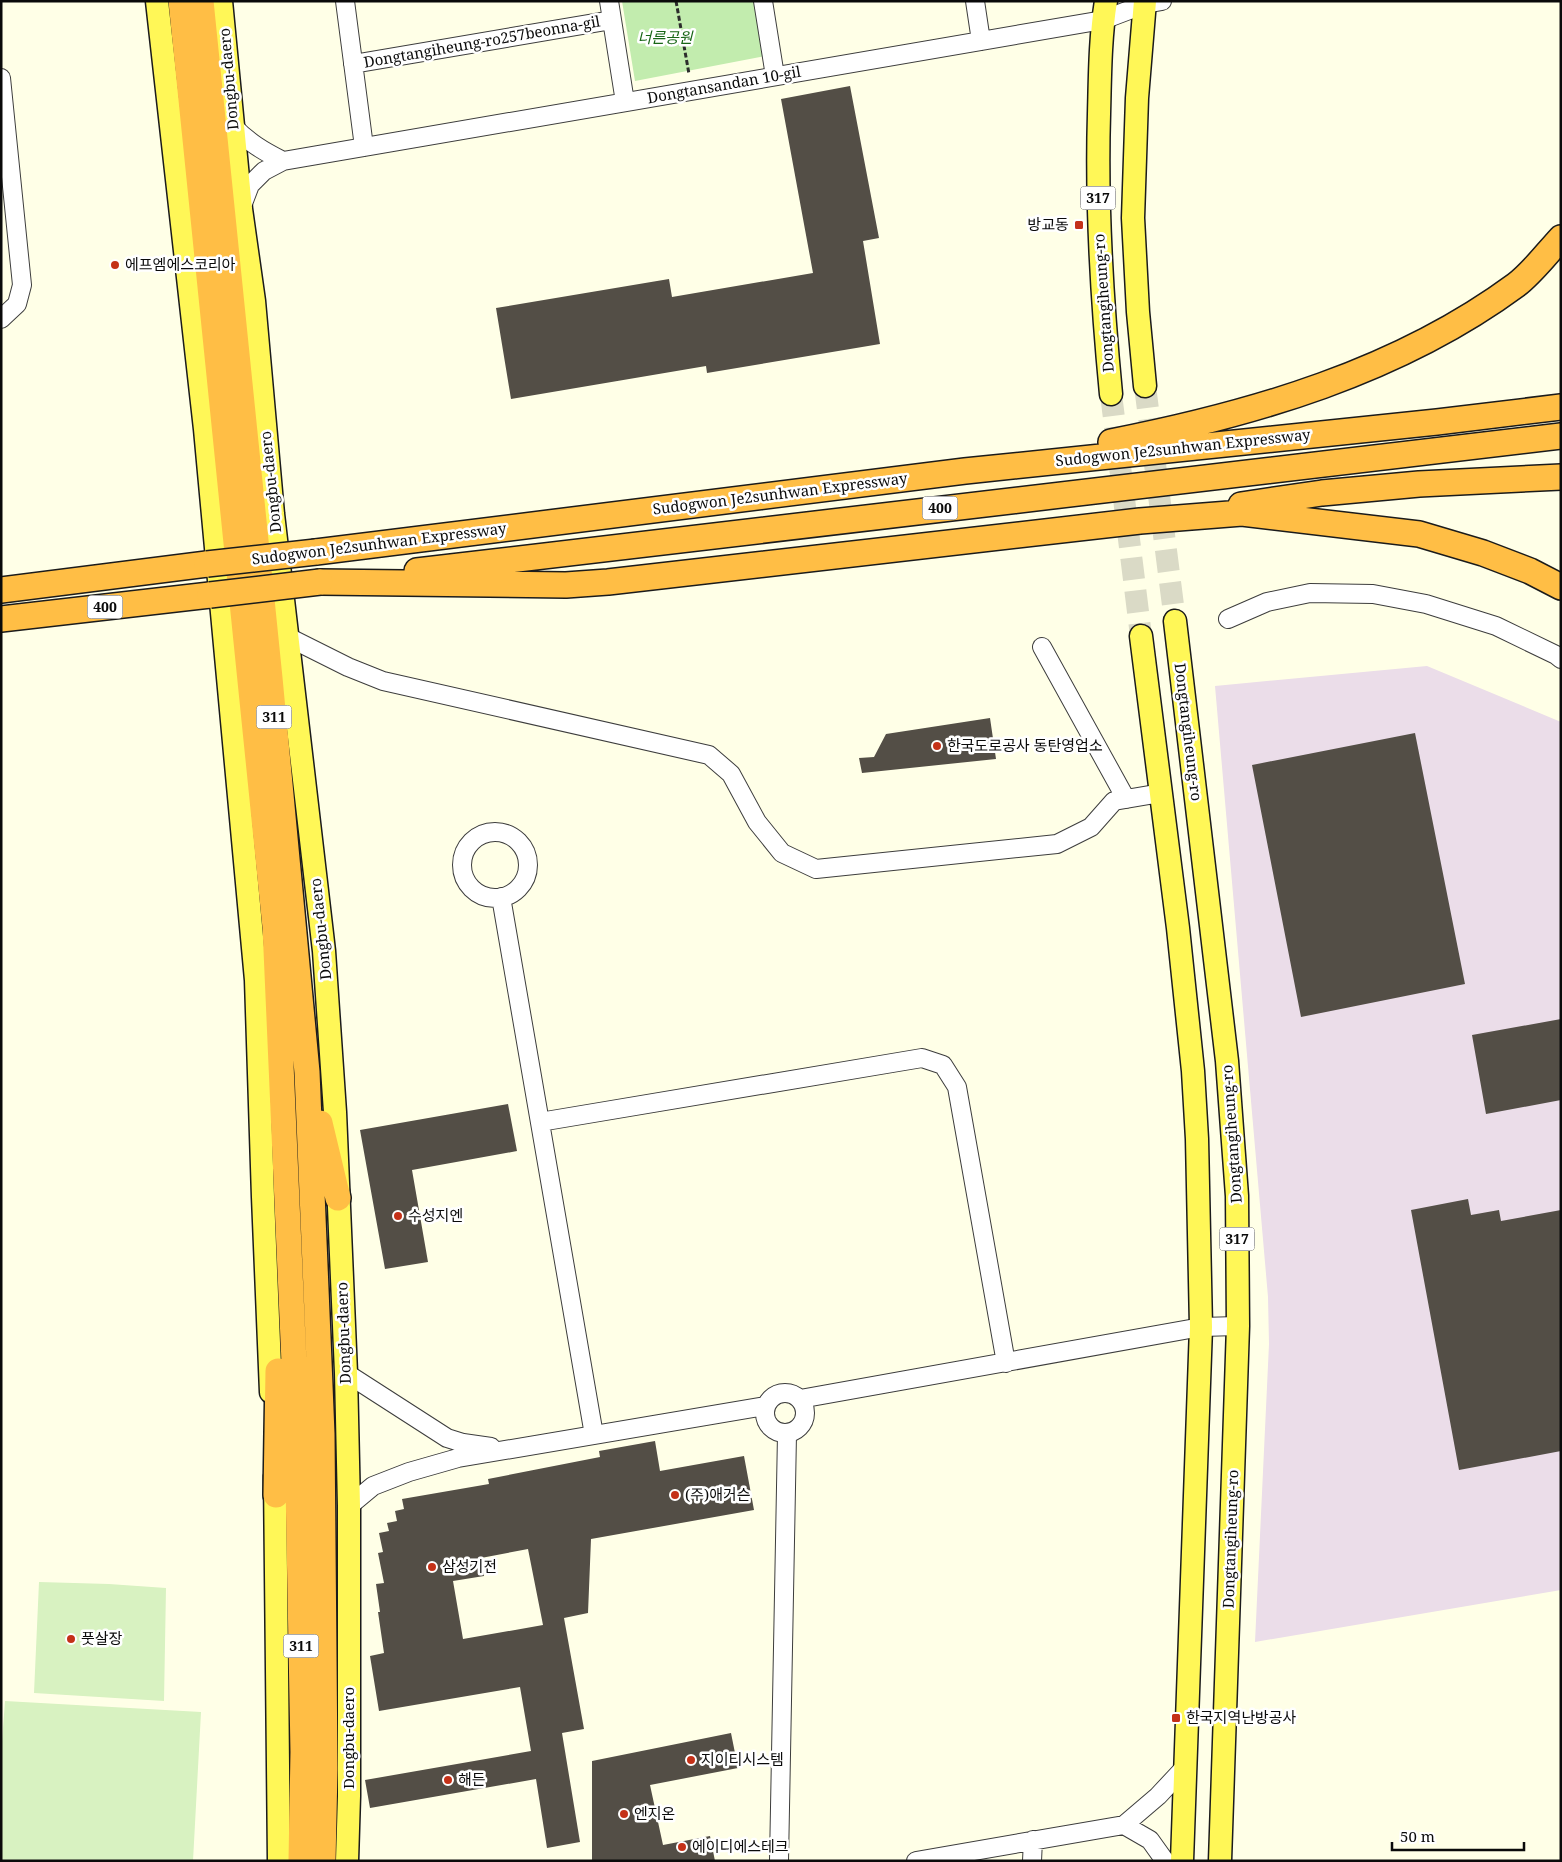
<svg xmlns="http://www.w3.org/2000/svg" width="1562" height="1862" font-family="'Noto Serif','Noto Sans KR',serif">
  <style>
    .industrial { fill: #ebdde9 }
    .green { fill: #c2ecae }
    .pitch { fill: #d8f2c1 }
    .building { fill: #534e46; fill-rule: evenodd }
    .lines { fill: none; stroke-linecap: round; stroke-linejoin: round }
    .major-tunnel { stroke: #dadac6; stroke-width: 22; stroke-dasharray: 22 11; stroke-linecap: butt }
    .minor-casing { stroke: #3d3d3d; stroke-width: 20 }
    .major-casing { stroke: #1b1b1b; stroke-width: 25 }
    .highway-casing { stroke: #1b1b1b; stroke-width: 28 }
    .path { stroke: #2c2c2c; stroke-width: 3; stroke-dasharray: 5 2.5; stroke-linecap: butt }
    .minor { stroke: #fff; stroke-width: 18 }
    .major { stroke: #fff757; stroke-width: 22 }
    .highway { stroke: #ffbe45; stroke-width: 25 }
    .highway-bridge-casing { stroke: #1b1b1b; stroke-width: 28; stroke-linecap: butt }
    .highway-bridge { stroke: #ffbe45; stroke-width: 25 }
    .poi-dot { fill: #c43118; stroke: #fff; stroke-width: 2 }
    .labels { text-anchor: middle; stroke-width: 5; stroke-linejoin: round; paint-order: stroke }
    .shield { fill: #fff; stroke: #545454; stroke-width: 1 }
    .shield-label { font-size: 14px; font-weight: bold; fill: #0a0a0a }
    .park-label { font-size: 15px; font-style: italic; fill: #186616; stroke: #fff }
    .street-label { font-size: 15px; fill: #0a0a0a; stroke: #fff }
    .poi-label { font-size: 15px; fill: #0a0a0a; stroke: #fff; text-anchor: start }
  </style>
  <rect width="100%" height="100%" fill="#ffffe7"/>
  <!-- industrial -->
  <path class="industrial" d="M1427 666 1561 722V1590L1255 1642 1269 1344 1268 1297 1215 686Z"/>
  <!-- green -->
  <path class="green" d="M622 1H756L765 56 635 81Z"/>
  <!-- pitch -->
  <path class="pitch" d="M39 1582 109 1584 166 1588 164 1701 34 1693Z
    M5 1701 201 1712 193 1861H1V1755Z"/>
  <!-- building -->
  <path class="building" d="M850 86 879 238 863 241 880 344 707 373 706 366 511 399 496 308 669 279 672 297 813 273 781 99Z
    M990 718 996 759 862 773 859 758 874 757 886 734Z
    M1415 733 1465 984 1301 1017 1252 765Z
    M1561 1019V1100L1486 1114 1472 1035Z
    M508 1104 517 1151 412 1170 428 1262 385 1269 360 1130Z
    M1468 1199 1471 1215 1499 1210 1501 1221 1561 1210V1451L1459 1470 1411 1210Z
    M655 1441 660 1471 744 1456 754 1510 591 1539 588 1613 564 1618 584 1729 562 1733 580 1842 547 1848 536 1779 370 1808 365 1780 531 1751 520 1687 379 1711 370 1656 384 1653 378 1612H380L376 1584 384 1583 378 1553 383 1552 379 1533 389 1531 387 1523 397 1521 395 1511 404 1509 402 1499 489 1484 488 1479 600 1457 599 1451ZM528 1549 543 1625 463 1639 453 1581 484 1576 481 1558Z
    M731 1733 738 1768 650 1785 663 1845 710 1836 715 1861H592V1761Z"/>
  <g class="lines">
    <!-- major-tunnel -->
    <path class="major-tunnel" d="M1145 386 1175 621
      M1111 394 1141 636"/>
    <!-- minor casing -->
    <g class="minor-casing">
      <path id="minor" d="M345 1 364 147
        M609 1 625 102
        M763 1 775 76
        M975 1 981 41
        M353 64 612 20
        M1 78 22 285 17 304 1 319
        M233 126C248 142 263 151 283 161L264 171 250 185 242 206
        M283 161 1103 20 1145 4 1162 1
        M1228 619 1267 602 1310 593 1373 594 1426 604 1496 626 1556 655 1561 659
        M288 637 348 667 383 681 709 755 731 774 757 822 782 853 816 869 1057 844 1091 827 1114 801 1161 793
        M1042 647 1126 799
        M462 865a33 33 0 1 1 66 0a33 33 0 1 1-66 0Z
        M501 897 594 1435
        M540 1122 922 1058 943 1065 957 1087 1006 1363
        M346 1373 447 1438 463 1443 491 1447
        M765 1413a20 20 0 1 1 40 0a20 20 0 1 1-40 0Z
        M800 1399 1201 1327 1238 1326
        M349 1506 373 1486 409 1472 458 1458 765 1406
        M1124 1825 1150 1840 1165 1861
        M779 1861 787 1434
        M916 1861 1124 1825 1158 1796 1187 1765
        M1032 1861 1033 1840"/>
    </g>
    <!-- major casing -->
    <g class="major-casing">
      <path id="major" d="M157 1 205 429 256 980 263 1197 271 1392
        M221 1 241 209 254 301 273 514 324 951 335 1112 346 1373 349 1506V1796L347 1861
        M1106 1C1100 38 1100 77 1099 114 1096 208 1102 301 1111 394
        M1145 1 1137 98 1133 218 1138 312 1145 386
        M1175 621 1227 1061 1237 1196 1238 1326 1220 1861
        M1141 636 1178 928 1193 1071 1197 1139 1201 1327 1182 1861
        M275 1477 279 1861"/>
    </g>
    <!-- highway casing -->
    <g class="highway-casing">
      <path id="highway" d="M181 1 275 927 297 1431 303 1752 301 1861
        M201 1 270 678 307 1072 322 1434 325 1769 323 1861
        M1111 442C1253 414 1398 372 1516 285 1532 273 1547 253 1561 238
        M1241 505 1322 493 1419 484 1561 477
        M316 552 965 471 1437 422 1561 407
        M417 571 1561 436
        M320 582 566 585 608 582 1140 521 1242 513 1419 534 1483 553 1530 571 1561 587
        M1 590 207 564
        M1 619 210 595
        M320 1123 338 1198
        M276 1495 278 1371"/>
    </g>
    <!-- path -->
    <path class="path" d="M676 1 689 74"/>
    <!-- minor -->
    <use href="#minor" class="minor"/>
    <!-- major -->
    <use href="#major" class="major"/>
    <!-- highway -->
    <use href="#highway" class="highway"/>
    <!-- highway-bridge casing -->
    <g class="highway-bridge-casing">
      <path id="highway-bridge" d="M207 564 316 552
        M210 595 320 582"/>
    </g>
    <!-- highway-bridge -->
    <use href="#highway-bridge" class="highway-bridge"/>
  </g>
  <!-- markers -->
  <g class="poi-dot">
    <rect x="1074" y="220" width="10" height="10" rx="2.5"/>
    <circle cx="115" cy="265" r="5"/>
    <circle cx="937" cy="746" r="5"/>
    <circle cx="398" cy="1216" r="5"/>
    <circle cx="675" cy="1495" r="5"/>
    <circle cx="432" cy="1567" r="5"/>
    <circle cx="71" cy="1639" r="5"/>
    <rect x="1171" y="1713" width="10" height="10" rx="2.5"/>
    <circle cx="691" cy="1760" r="5"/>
    <circle cx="448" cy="1780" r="5"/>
    <circle cx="624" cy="1814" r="5"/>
    <circle cx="682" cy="1847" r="5"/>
  </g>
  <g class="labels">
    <!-- shield labels -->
    <g class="shield">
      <rect x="1080.5" y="186.5" width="35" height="23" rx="4"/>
      <rect x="922.5" y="496.5" width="35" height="23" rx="4"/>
      <rect x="87.5" y="595.5" width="35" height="23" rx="4"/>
      <rect x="256.5" y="705.5" width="35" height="23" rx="4"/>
      <rect x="1219.5" y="1227.5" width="35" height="23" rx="4"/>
      <rect x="283.5" y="1634.5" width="35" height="23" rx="4"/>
    </g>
    <g class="shield-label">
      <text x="1098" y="203">317</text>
      <text x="940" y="513">400</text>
      <text x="105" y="612">400</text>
      <text x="274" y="722">311</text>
      <text x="1237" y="1244">317</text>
      <text x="301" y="1651">311</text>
    </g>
    <!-- park labels -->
    <g class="park-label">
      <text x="665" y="43">너른공원</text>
    </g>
    <!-- street labels -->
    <g class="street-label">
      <text transform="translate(482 42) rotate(-10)" y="5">Dongtangiheung-ro257beonna-gil</text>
      <text transform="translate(229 79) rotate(-95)" y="5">Dongbu-daero</text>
      <text transform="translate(724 85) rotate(-10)" y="5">Dongtansandan 10-gil</text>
      <text transform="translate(1104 303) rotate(-94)" y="5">Dongtangiheung-ro</text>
      <text transform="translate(1183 448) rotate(-6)" y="5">Sudogwon Je2sunhwan Expressway</text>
      <text transform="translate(271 482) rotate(-96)" y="5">Dongbu-daero</text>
      <text transform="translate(780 494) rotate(-7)" y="5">Sudogwon Je2sunhwan Expressway</text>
      <text transform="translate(379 544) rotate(-7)" y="5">Sudogwon Je2sunhwan Expressway</text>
      <text transform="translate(1188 732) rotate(83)" y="5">Dongtangiheung-ro</text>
      <text transform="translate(321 929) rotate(-96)" y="5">Dongbu-daero</text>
      <text transform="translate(1232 1134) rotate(-94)" y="5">Dongtangiheung-ro</text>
      <text transform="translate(344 1333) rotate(-92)" y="5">Dongbu-daero</text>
      <text transform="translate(1231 1539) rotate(-88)" y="5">Dongtangiheung-ro</text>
      <text transform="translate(349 1738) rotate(-90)" y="5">Dongbu-daero</text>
    </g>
    <!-- poi labels -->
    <g class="poi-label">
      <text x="1069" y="230" text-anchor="end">방교동</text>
      <text x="125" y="270">에프엠에스코리아</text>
      <text x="947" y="751">한국도로공사 동탄영업소</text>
      <text x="408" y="1221">수성지엔</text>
      <text x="685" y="1500">(주)애거슨</text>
      <text x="442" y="1572">삼성기전</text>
      <text x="81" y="1644">풋살장</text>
      <text x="1186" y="1723">한국지역난방공사</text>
      <text x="701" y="1765">지이티시스템</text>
      <text x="458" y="1785">해든</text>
      <text x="634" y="1819">엔지온</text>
      <text x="692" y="1852">에이디에스테크</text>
    </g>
  </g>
  <!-- border -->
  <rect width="1562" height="1862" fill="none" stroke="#0a0a0a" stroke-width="5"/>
  <!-- scale -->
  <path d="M1392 1842v8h132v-8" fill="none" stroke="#0a0a0a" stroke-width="2.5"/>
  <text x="1400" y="1842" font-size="15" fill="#0a0a0a" stroke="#ffffff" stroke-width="4" paint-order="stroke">50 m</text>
</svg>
